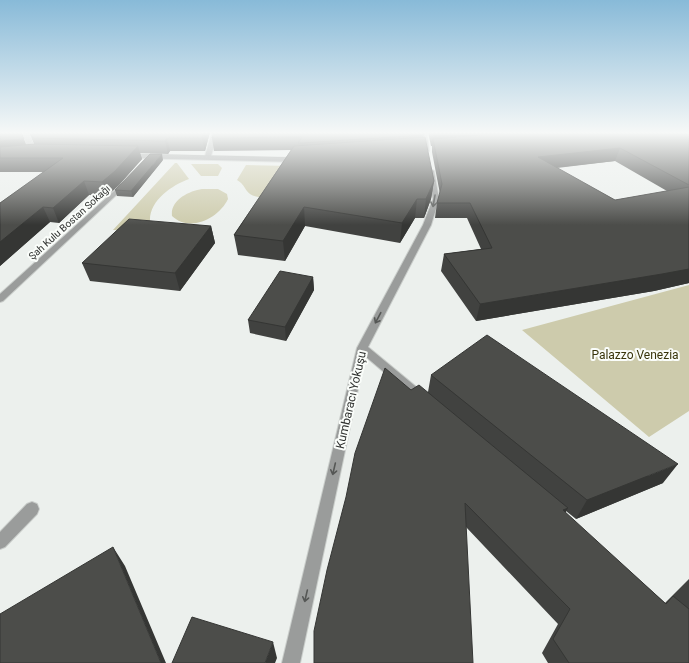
<svg xmlns="http://www.w3.org/2000/svg" width="689" height="663" font-family="Roboto,sans-serif">
  <style>
    .green { fill: #cdcbac }
    .lines { fill: none; stroke-linecap: round; stroke-linejoin: round }
    .minor-casing { stroke: #cacecb; stroke-width: 2 }
    .minor { fill: #9a9c9b; fill-rule: evenodd }
    .tram { stroke: #949795; stroke-width: 1 }
    .wall { fill: #414240; fill-rule: evenodd }
    .shaded-wall { fill: #353634 }
    .building { fill: #4c4d4a; stroke: #353634 }
    .oneway { stroke: #555755 }
    .labels { text-anchor: middle; stroke-width: 4; stroke-linejoin: round; paint-order: stroke }
    .far-street-label { font-size: 10px; fill: #303230; stroke: #fafdfa }
    .park-label { font-size: 12px; fill: #38340a; stroke: #fafdfa }
    .street-label { font-size: 12px; fill: #303230; stroke: #fafdfa }
  </style>
  <rect width="100%" height="100%" fill="#ecf0ed"/>
  <!-- green -->
  <path class="green" d="M175 163H177L189 179C172 185 149 201 150 221L139 231 113 230Z
    M191 164H218L222 168 218 176H201Z
    M246 165 291 166 272 198C265 197 255 198 250 194 244 189 245 185 237 180Z
    M202 189H218L227 194 228 199C219 218 190 233 172 216 170 200 189 191 202 189Z
    M689 285V411L649 437 522 330Z"/>
  <g class="lines">
    <!-- minor casing -->
    <g class="minor-casing">
      <path id="minor" d="M22 132H28L33 146 40 155 39 156H35L27 146Z
        M212 132H218L211 156 298 158 301 160 298 162 128 158 125 156 128 154 205 156Z
        M421 132H427L429 151 424 150Z
        M431 169 434 171 439 199 431 225 368 347 426 395 428 398 426 401 422 402 418 401 365 356 300 663H282L357 348 423 225 433 199 428 171Z
        M123 183 128 184 3 301 0 302V294Z
        M32 502 37 504 39 509 37 514 5 547 0 549V532L27 504Z"/>
    </g>
    <!-- minor -->
    <use href="#minor" class="minor"/>
    <!-- tram -->
    <path class="tram" d="M28 132 33 144 42 150
      M130 154 298 158"/>
  </g>
  <!-- wall -->
  <path class="wall" d="M0 132 26 145 34 144 29 132H210L205 151H170L168 154 140 153 142 159 119 185 107 196 89 195 59 223 50 222 0 266V203L44 172H0Z
    M428 132H689V283L654 291 476 321 441 271 444 254 481 249 467 218H435L437 203 440 194 432 152V146H431ZM615 161 667 191 615 200 557 168Z
    M424 135 423 137 434 181 431 199 424 218H415L400 243 305 226 285 261 238 255 234 235 291 150 214 151 212 138Z
    M163 160 133 197 117 196 115 190Z
    M211 226 215 243 180 291 90 281 82 263Z
    M313 277 314 290 286 341 250 333 248 320Z
    M431 375 663 483 576 519 566 511 565 513 665 603 689 579V663H548L542 653 558 624 466 527 411 390 428 392Z"/>
  <!-- shaded-wall -->
  <path class="shaded-wall" d="M204 132H210L205 151 202 138Z
    M450 132H576L433 139 432 146H431L433 134Z
    M167 138 170 151 168 154 165 141Z
    M24 139 29 152 0 154V141Z
    M138 146 142 159 119 185 107 196 102 182Z
    M620 148 615 161 534 170 538 157Z
    M162 154 163 160 133 197 131 191Z
    M84 181 89 195 59 223 53 208Z
    M434 181 431 199 424 218 426 199Z
    M417 199 415 218 400 243 402 223Z
    M43 207 50 222 0 266V242Z
    M304 207 305 226 285 261 283 241Z
    M211 226 215 243 180 291 175 273Z
    M689 269V283L654 291 476 321 480 304Z
    M313 277 314 290 286 341 285 327Z
    M678 464 663 483 576 519 587 500Z
    M568 508 558 526 563 510Z
    M113 547 125 566 166 663H161Z
    M273 642 277 658 275 663H265Z"/>
  <!-- building -->
  <path class="building" d="M0 132H21L24 139 0 141Z
    M29 132H204L202 138H167L165 141 33 138Z
    M214 132H423L424 135 302 143H298L302 137 212 138Z
    M432 132H450L433 134Z
    M515 132H689V185L620 148 538 157 615 200 689 187V269L662 274 480 304 444 254 492 248 470 203H437L442 184 433 139Z
    M425 137 434 181 426 199H417L402 223 304 207 283 241 234 235 294 146Z
    M35 144 138 146 115 171 102 182 84 181 53 208 43 207 0 242V203L63 158H0V147Z
    M150 154H162L131 191 115 190Z
    M129 219 211 226 175 273 82 263Z
    M280 271 313 277 285 327 248 320Z
    M487 335 678 464 587 500 431 375Z
    M385 368 411 390 419 385 568 508 563 510 666 604 673 596 689 609V663H569L553 639 570 609 465 503 473 663H314V631L327 570 346 497 355 453Z
    M113 547 161 663H0V614Z
    M192 617 273 642 265 663H172Z"/>
  <!-- one-way arrows -->
  <defs><path id="oneway-shaft" d="M-6 0H5M1.5-3L5.5 0L1.5 3" fill="none" stroke-width="1.6" stroke-linecap="round" stroke-linejoin="round"/></defs>
  <g class="oneway">
    <use href="#oneway-shaft" transform="translate(434 201) rotate(100)"/>
    <use href="#oneway-shaft" transform="translate(378 318) rotate(118)"/>
    <use href="#oneway-shaft" transform="translate(334 469) rotate(103)"/>
    <use href="#oneway-shaft" transform="translate(306 596) rotate(103)"/>
  </g>
  <!-- sky -->
  <linearGradient id="sky" x2="0" y2="1"><stop stop-color="#88bad8"/><stop offset="0.59" stop-color="#f6f8f7"/><stop offset="1" stop-color="#f6f8f7" stop-opacity="0"/></linearGradient>
  <rect width="689" height="225" fill="url(#sky)"/>
  <g class="labels">
    <!-- far-street labels -->
    <g class="far-street-label">
      <text transform="translate(69 222) rotate(-42)" y="4">Şah Kulu Bostan Sokağı</text>
    </g>
    <!-- park labels -->
    <g class="park-label">
      <text x="635" y="359">Palazzo Venezia</text>
    </g>
    <!-- street labels -->
    <g class="street-label">
      <text transform="translate(351 400) rotate(-77)" y="4">Kumbaracı Yokuşu</text>
    </g>
  </g>
</svg>
